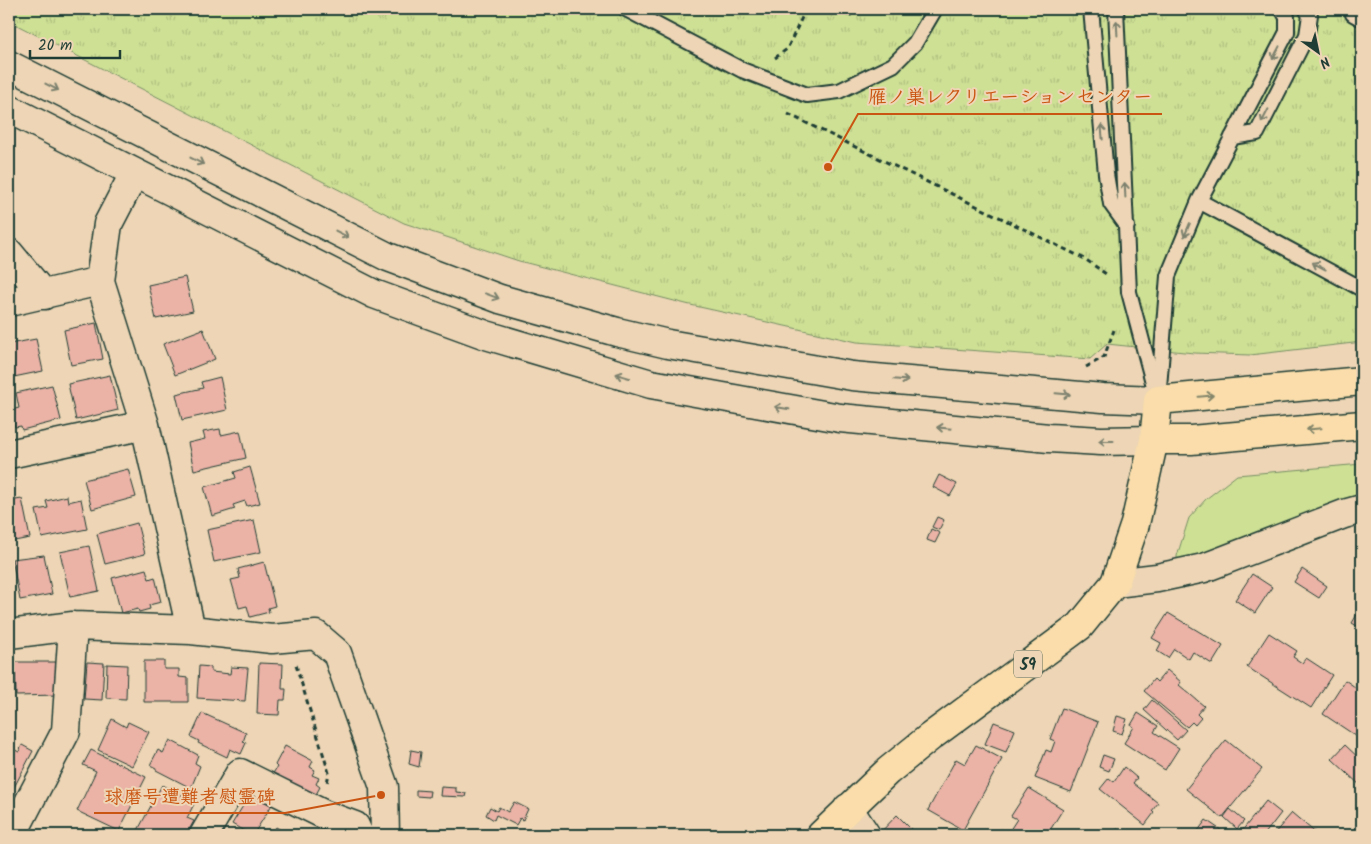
<svg xmlns="http://www.w3.org/2000/svg" width="1371" height="844" font-family="Kalam,'Klee One',sans-serif">
  <style>
    .grass { fill: #cee094; stroke: #768e64 }
    .park { fill: url(#park-tufts); stroke: #768e64 }
    .building { fill: #ebb2a6; stroke: #1f3d34 }
    .lines { fill: none; stroke-linecap: round; stroke-linejoin: round }
    .lane-casing { stroke: #1f3d34; stroke-width: 18 }
    .street-casing { stroke: #1f3d34; stroke-width: 31 }
    .secondary-casing { stroke: #1f3d34; stroke-width: 31 }
    .primary-casing { stroke: #1f3d34; stroke-width: 31 }
    .path { stroke: #1f3d34; stroke-width: 3; stroke-dasharray: 5 4; stroke-linecap: butt }
    .lane { stroke: #edd5b5; stroke-width: 14 }
    .street { stroke: #edd5b5; stroke-width: 28 }
    .secondary { stroke: #edd5b5; stroke-width: 28 }
    .primary { stroke: #faddab; stroke-width: 28 }
    .oneway { stroke: #7c816e }
    .oneway2 { stroke: #82856a }
    .labels { text-anchor: middle; stroke-width: 4; stroke-linejoin: round; paint-order: stroke }
    .shield { fill: #edd5b5; stroke: #5d6b5b; stroke-width: 1 }
    .shield-label { font-size: 16px; font-weight: bold; fill: #1f3d34 }
    .leader { fill: none; stroke: #ca5512; stroke-width: 2 }
    .callout-dot { fill: #ca5512; stroke: #edd5b5; stroke-width: 2 }
    .callout-label { font-size: 19px; text-anchor: middle; font-weight: bold; fill: #ca5512; stroke: #edd5b5; stroke-width: 4; stroke-linejoin: round; paint-order: stroke }
  </style>
  <defs>
    <pattern id="park-tufts" width="24" height="20" patternUnits="userSpaceOnUse" patternTransform="scale(1.25)"><rect width="24" height="20" fill="#cee094"/><path d="M3 7l-1-3M5 7V3M7 7l1-3M15 17l-1-3M17 17v-4M19 17l1-3" fill="none" stroke="#b0c180"/></pattern>
  </defs>
  <rect width="100%" height="100%" fill="#edd5b5"/>
  <filter id="ink" filterUnits="userSpaceOnUse"><feTurbulence type="fractalNoise" baseFrequency=".02" numOctaves="2"/><feDisplacementMap in="SourceGraphic" scale="10" xChannelSelector="R" yChannelSelector="G"/><feConvolveMatrix kernelMatrix="1 2 1 2 8 2 1 2 1" color-interpolation-filters="sRGB"/></filter>
  <g filter="url(#ink)">
    <!-- grass -->
    <path class="grass" d="M1362 464V497L1177 566V556L1189 518 1206 499 1237 475Z"/>
    <!-- park -->
    <path class="park" d="M9 9H1362V342L1250 355 1194 353 1107 344 1090 359 857 342 686 304 519 261 404 223 9 21Z"/>
    <!-- building -->
    <path class="building" d="M185 277 193 311 156 319 148 285Z
      M96 323 103 359 71 365 64 330Z
      M203 329 215 359 175 375 163 344Z
      M36 339 43 371 9 378V344Z
      M110 375 118 410 76 420 68 384Z
      M220 377 227 410 182 420 176 394 203 388 201 382Z
      M52 385 61 420 22 430 21 426 15 427 11 410 19 408 16 393Z
      M220 429 221 435 240 431 246 458 194 470 188 443 205 439 203 432Z
      M250 467 260 503 247 506 245 501 233 505 235 509 212 516 204 487 236 478 234 472Z
      M128 469 136 497 92 509 84 480Z
      M939 475 957 484 950 496 933 487Z
      M67 496 68 502 81 499 87 529 42 538 36 510 48 508 46 501Z
      M22 499 30 538 9 542V501Z
      M937 517 944 520 939 530 932 527Z
      M254 520 261 552 214 562 207 530Z
      M137 523 145 554 105 564 97 534Z
      M931 529 940 533 935 543 927 540Z
      M89 546 99 591 70 597 60 552Z
      M44 555 52 594 20 600 12 559Z
      M264 562 275 606 268 608 269 612 250 617 247 606 239 608 231 580 240 578 238 569Z
      M146 569 149 579 155 577 161 602 149 605 150 609 139 612 138 609 121 613 112 578Z
      M1302 569 1327 586 1319 598 1294 582Z
      M1252 574 1272 587 1255 613 1235 600Z
      M1362 606V629L1352 623Z
      M1168 613 1223 646 1212 664 1193 652 1189 659 1174 649 1168 658 1157 651 1161 643 1152 638Z
      M1269 633 1297 651 1293 657 1302 663 1306 658 1332 675 1311 708 1247 667Z
      M144 661H164V669H179V677L188 678V702H144Z
      M15 662H57L58 695 16 696Z
      M87 662 104 663 102 700 84 699Z
      M259 663 283 664 282 689H286L285 700H280L279 715 257 714Z
      M107 664 127 665 126 699 106 698Z
      M199 666 211 667V672L230 674 231 667 248 668 245 701 197 698Z
      M1167 670 1181 682 1179 685 1204 706 1197 714 1201 718 1195 725 1192 722 1187 727 1144 691 1154 679 1157 682Z
      M1345 680 1362 692V740L1323 714Z
      M1152 700 1186 730 1177 740 1144 710Z
      M1062 708 1098 722 1071 792 1035 778 1046 750 1051 752 1055 741 1050 739Z
      M202 713 246 733 243 742 246 743 241 754 230 749 227 757 198 743 199 741 191 737Z
      M1138 713 1158 726 1154 732 1179 748 1165 770 1124 743 1134 727 1131 725Z
      M1117 716 1127 719 1122 734 1113 731Z
      M112 719 126 727 128 722 149 732 132 766 98 750Z
      M994 722 1015 730 1006 752 985 744Z
      M170 740 198 755 195 763 200 766 191 788 156 770V768L150 765 158 750 163 753Z
      M1226 740 1262 769 1222 818 1186 789Z
      M22 745 33 751 9 797V747L19 752Z
      M976 745 1002 759 963 830 928 810 956 759 965 764Z
      M1345 745 1362 761V787L1332 759Z
      M285 746 313 761 310 767 315 770 312 775 319 778 316 784 320 787 314 798 272 775 277 767 275 765Z
      M91 750 146 777 119 831 77 811 96 771 83 765Z
      M411 750 421 752 419 767 409 764Z
      M1103 755 1114 759 1109 771 1099 767Z
      M1124 767 1137 778 1133 783 1158 803 1152 811 1154 813 1145 825 1100 789 1109 778 1114 782Z
      M162 785 195 802 187 818 194 821 186 835H142L137 832Z
      M441 787 456 788V792L466 793 465 797 440 796Z
      M1029 788 1063 809 1047 835H997L1001 829 1008 833 1017 819 1011 816Z
      M416 790 430 791 429 797 416 796Z
      M252 791 273 803 253 835H251L232 824Z
      M1266 801 1281 813 1264 835H1245L1241 832Z
      M514 802 528 809 523 820 520 818 516 825 496 815 494 820 486 815 490 807 497 811 499 807 508 812Z
      M1230 809 1244 821 1237 829 1224 817Z
      M1292 813 1318 835H1273Z
      M897 815 916 834 914 835H881L879 834Z
      M1206 820 1228 835H1195Z
      M276 827 289 835H271Z
      M1118 829 1121 835H1103Z"/>
    <g class="lines">
      <!-- lane casing -->
      <g class="lane-casing">
        <path id="lane" d="M626 9 742 70 807 95 839 91 893 65 915 43 935 9
          M1091 9 1106 174 1111 204 1127 226
          M1116 9 1129 292 1155 390
          M1353 14 1362 19
          M1232 137 1257 133 1307 35 1310 15 1306 9
          M1199 201 1362 289
          M1158 400 1168 276 1199 201 1287 32V17L1282 9"/>
      </g>
      <!-- street casing -->
      <g class="street-casing">
        <path id="street" d="M134 174 108 224 100 281 145 425 191 630
          M9 253 44 295
          M9 302 100 281
          M9 454 145 425
          M1115 583 1157 578 1204 568 1344 514 1362 509
          M9 634 73 626 191 630 272 639 316 635 337 653 384 787 385 835
          M848 808 866 835
          M12 835 66 731 73 626
          M204 835 240 773 323 814 355 826 359 835"/>
      </g>
      <!-- secondary casing -->
      <g class="secondary-casing">
        <path id="secondary" d="M9 65 388 257 500 299 617 332 668 344 852 376 1103 398 1158 400
          M9 109 374 294 486 335 651 384 840 418 1049 438 1101 441 1154 440"/>
      </g>
      <!-- primary casing -->
      <g class="primary-casing">
        <path id="primary" d="M1154 440H1191L1362 425
          M821 835 888 771 930 737 1080 626 1115 583 1135 524 1154 440 1158 400 1362 381"/>
      </g>
      <!-- path -->
      <path class="path" d="M793 9 805 12 852 15 864 9
        M775 58 787 49 806 9
        M788 114 1085 259 1106 274
        M1086 367 1104 357 1114 330
        M296 665 329 773 327 783"/>
      <!-- lane -->
      <use href="#lane" class="lane"/>
      <!-- street -->
      <use href="#street" class="street"/>
      <!-- secondary -->
      <use href="#secondary" class="secondary"/>
      <!-- primary -->
      <use href="#primary" class="primary"/>
    </g>
    <!-- one-way arrows -->
    <defs><path id="oneway-shaft" d="M-6 0H5M1.5-3L5.5 0L1.5 3" fill="none" stroke-width="1.6" stroke-linecap="round" stroke-linejoin="round" transform="scale(1.25)"/></defs>
    <g class="oneway">
      <use href="#oneway-shaft" transform="translate(1117 28) rotate(-93)"/>
      <use href="#oneway-shaft" transform="translate(1276 53) rotate(118)"/>
      <use href="#oneway-shaft" transform="translate(52 87) rotate(27)"/>
      <use href="#oneway-shaft" transform="translate(1265 116) rotate(117)"/>
      <use href="#oneway-shaft" transform="translate(1102 132) rotate(-95)"/>
      <use href="#oneway-shaft" transform="translate(197 161) rotate(27)"/>
      <use href="#oneway-shaft" transform="translate(1125 190) rotate(-93)"/>
      <use href="#oneway-shaft" transform="translate(1187 230) rotate(113)"/>
      <use href="#oneway-shaft" transform="translate(342 234) rotate(27)"/>
      <use href="#oneway-shaft" transform="translate(1319 266) rotate(-152)"/>
      <use href="#oneway-shaft" transform="translate(492 296) rotate(20)"/>
      <use href="#oneway-shaft" transform="translate(623 376) rotate(-163)"/>
      <use href="#oneway-shaft" transform="translate(901 380) rotate(5)"/>
      <use href="#oneway-shaft" transform="translate(1063 394) rotate(5)"/>
      <use href="#oneway-shaft" transform="translate(782 408) rotate(-170)"/>
      <use href="#oneway-shaft" transform="translate(944 428) rotate(-175)"/>
      <use href="#oneway-shaft" transform="translate(1106 441) rotate(-180)"/>
    </g>
    <g class="oneway2">
      <use href="#oneway-shaft" transform="translate(1206 396) rotate(-5)"/>
      <use href="#oneway-shaft" transform="translate(1314 429) rotate(175)"/>
    </g>
  </g>
  <g class="labels">
    <!-- shield labels -->
    <rect class="shield" x="1014" y="650.5" width="28" height="27" rx="4"/>
    <g class="shield-label">
      <text x="1028" y="670">59</text>
    </g>
  </g>
  <!-- callouts -->
  <path class="leader" d="M828 167L858 114H1162M381 795L285 813H94"/>
  <g class="callout-dot">
    <circle cx="828" cy="167" r="5"/>
    <circle cx="381" cy="795" r="5"/>
  </g>
  <g class="callout-label">
    <text x="1010" y="103">雁ノ巣レクリエーションセンター</text>
    <text x="190" y="803">球磨号遭難者慰霊碑</text>
  </g>
  <!-- margin -->
  <rect width="1371" height="844" fill="none" stroke="#edd5b5" stroke-width="30"/>
  <rect x="15" y="15" width="1341" height="814" fill="none" stroke="#1f3d34" stroke-width="2" filter="url(#ink)"/>
  <!-- north arrow -->
  <g transform="translate(1318 52) rotate(147)" stroke="#edd5b5" stroke-width="4" paint-order="stroke">
  <path d="M0-4L9 19L0 12L-9 19Z" fill="#1f3d34"/>
  <text y="-8" font-size="14" font-weight="bold" text-anchor="middle" fill="#1f3d34">N</text>
  </g>
  <!-- scale -->
  <path d="M30 50v8h90v-8" fill="none" stroke="#1f3d34" stroke-width="2.5"/>
  <text x="38" y="50" font-size="15" fill="#1f3d34" stroke="#edd5b5" stroke-width="4" paint-order="stroke">20 m</text>
</svg>
